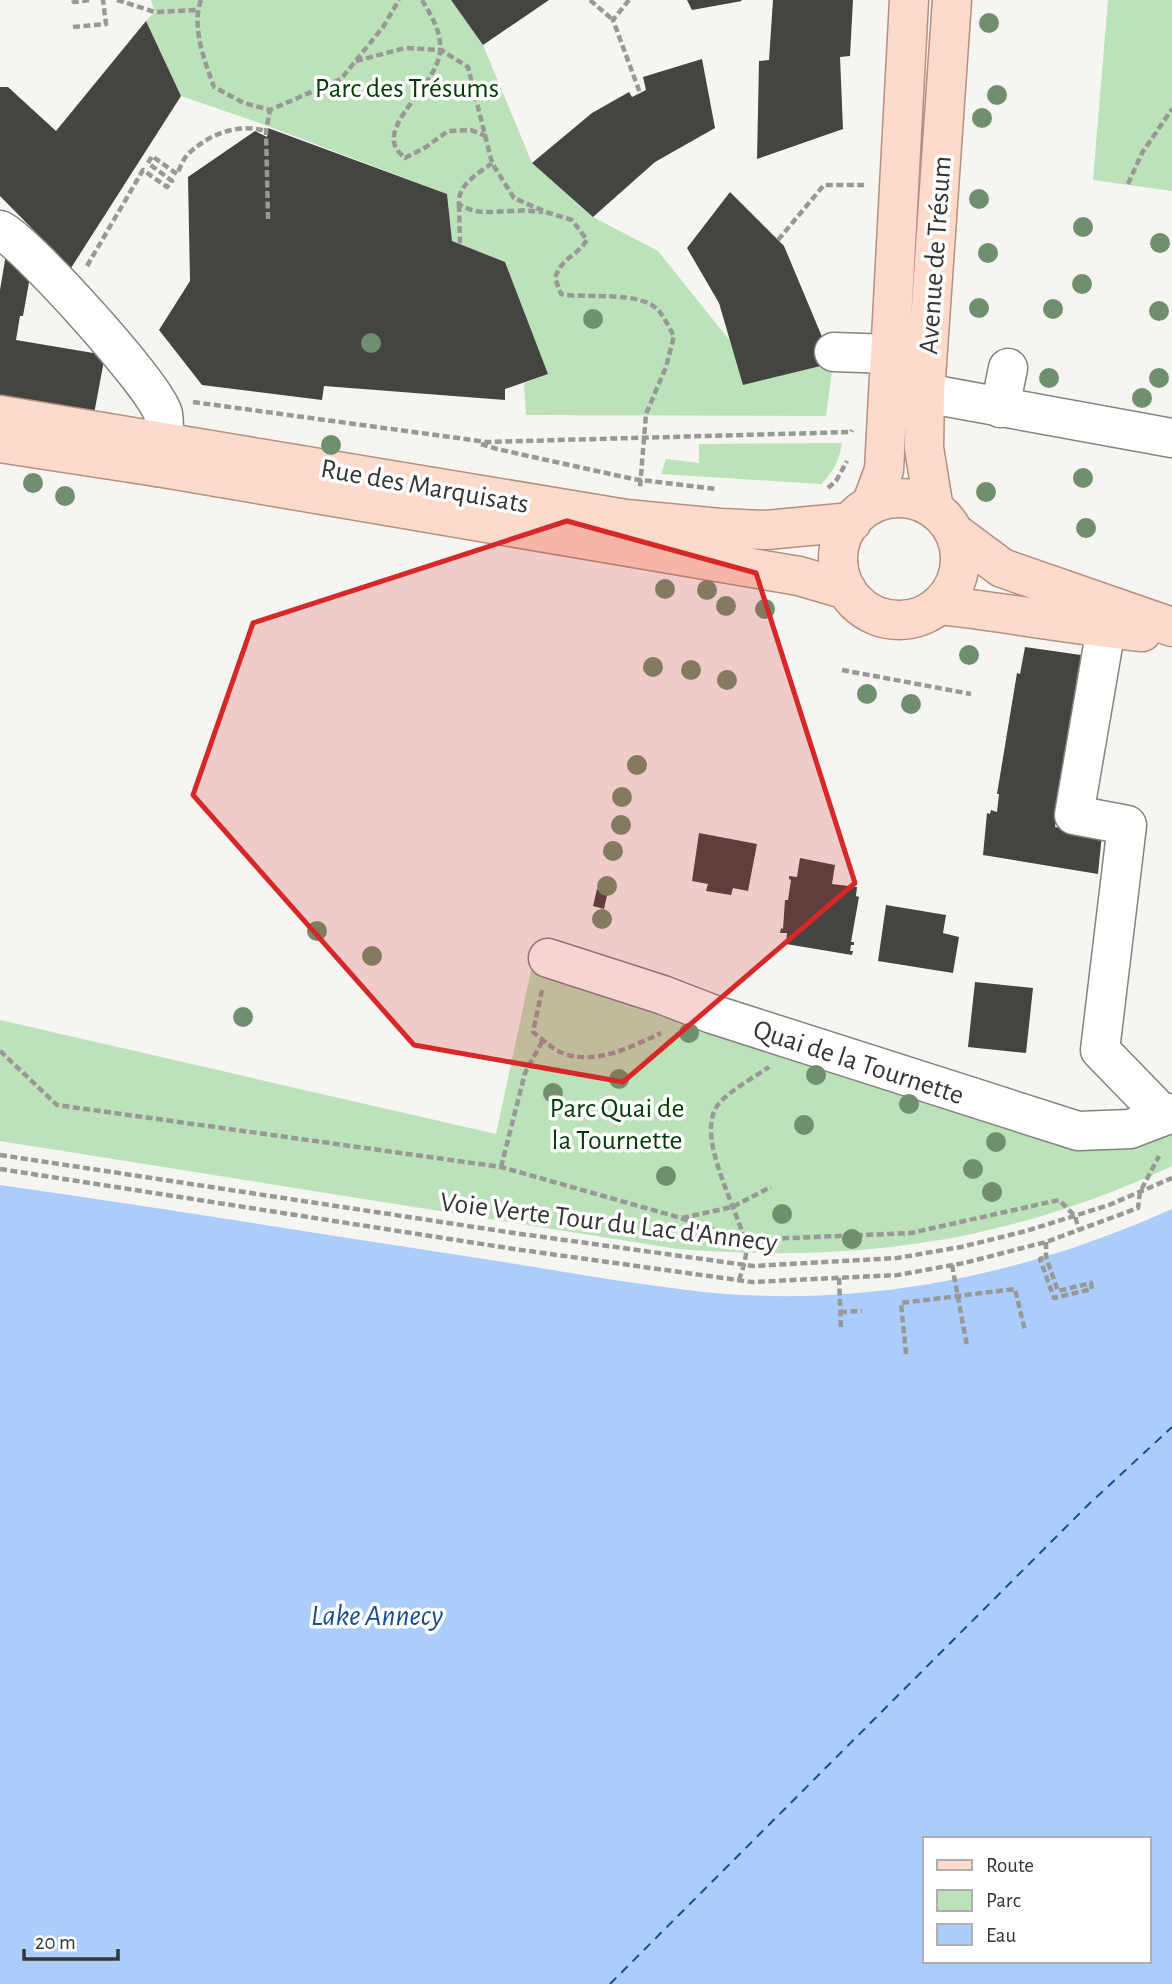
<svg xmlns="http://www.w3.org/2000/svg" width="1172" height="1984" font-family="'Alegreya Sans',sans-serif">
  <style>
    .green { fill: #bbe2b8 }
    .water { fill: #abcdfd; fill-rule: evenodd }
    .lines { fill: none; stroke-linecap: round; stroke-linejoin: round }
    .ferry { stroke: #184d91; stroke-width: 2; stroke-dasharray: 9 7; stroke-linecap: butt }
    .building { fill: #444441 }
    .minor-casing { stroke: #848380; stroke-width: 41 }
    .major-casing { stroke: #b6907f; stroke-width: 41 }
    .path { stroke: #989896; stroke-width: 4.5; stroke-dasharray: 7 3.5; stroke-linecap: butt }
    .minor { stroke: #fff; stroke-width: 38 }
    .major { stroke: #fddaca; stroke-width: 38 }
    .tree { fill: #708f6f }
    .marked { fill: #d62828; fill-opacity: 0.2; stroke: #d62828; stroke-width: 5; stroke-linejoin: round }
    .labels { text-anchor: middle; stroke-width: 7; stroke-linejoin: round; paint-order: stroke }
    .park-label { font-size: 28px; fill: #033c04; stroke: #fff }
    .street-label { font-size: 28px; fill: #353534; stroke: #fff }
    .water-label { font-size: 30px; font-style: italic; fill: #184d91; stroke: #fff }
  </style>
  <rect width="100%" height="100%" fill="#f6f5f2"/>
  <!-- green -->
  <path class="green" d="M151 0H451L483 45 532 163 593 217 658 251 731 342 833 363 826 416 526 415 524 383 548 374 505 262 452 241 447 194 257 122 181 96 146 21 155 12Z
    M1108 0H1172V191L1093 180Z
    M842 443C839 461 834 471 821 484L661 474 666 459 699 463V444Z
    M532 966 681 1024 824 1065 1042 1140 1071 1143 1172 1130V1166C1006 1243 859 1263 678 1249L0 1141V1020L496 1134Z"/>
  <!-- water -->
  <path class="water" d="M0 1185C146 1206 292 1229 439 1252 521 1264 604 1280 687 1290 853 1311 1021 1277 1172 1209V1984H0ZM925 1839H1149V1961H925Z"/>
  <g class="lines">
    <!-- ferry -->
    <path class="ferry" d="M610 1984 1089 1504 1172 1427"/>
  </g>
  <!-- building -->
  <path class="building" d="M451 0H549L483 45Z
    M687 0H741L742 1 692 10Z
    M773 0H853L850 56 840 57 843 129 757 159 759 61 769 60Z
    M146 21 181 96 71 268 0 196V87H8L56 131Z
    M702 59 715 128 655 162 593 217 532 163 592 113 629 92 632 97 646 90 643 77Z
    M268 128 447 194 452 241 505 262 548 374 505 389V400L324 386 322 400 202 385 159 330 190 281 188 177 255 131 267 137Z
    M730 192 784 246 833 363 743 385 719 303 687 248Z
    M7 248 31 271 23 316H20L16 340 105 355 94 414 0 399V290Z
    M1025 647 1081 655 1076 683 1079 684 1055 827 1102 834 1098 874 983 855 987 813 990 814 991 810 997 812 999 794H997L1017 673 1020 674Z
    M699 833 757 844 748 891 733 888 731 895 706 891 708 884 692 881Z
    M800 858 835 865 832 884 857 887 856 896 859 897 851 942H854V945H851L850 951H853L852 955 786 944 787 933H780L781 928 783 929 785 900H788L791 880 789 879V876L797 877Z
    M597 889 608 891 604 909 593 906Z
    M886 905 946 915 943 933 959 937 953 973 878 961Z
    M975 982 1033 988 1026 1053 968 1047Z"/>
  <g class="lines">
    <!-- minor casing -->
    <g class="minor-casing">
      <path id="minor" d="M0 230C25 241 158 389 163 414 166 433 161 450 157 467
        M834 352 890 354
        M907 365 925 393 1172 438
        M1000 408 1008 368
        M1106 628 1074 815 1127 825 1100 1050 1164 1116
        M548 958 663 995 712 1014 1078 1131 1130 1129 1172 1113"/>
    </g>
    <!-- major casing -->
    <g class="major-casing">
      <path id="major" d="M0 415 626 519 720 528 766 530 852 522
        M0 443 157 467 799 576 847 590
        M838 559a61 61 0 1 1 122 0a61 61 0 1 1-122 0Z
        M871 505 884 470 909 0
        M934 509 924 448 925 393 952 0
        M955 533 1002 568 1172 627
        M940 605C1008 613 1074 625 1142 632"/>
    </g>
    <!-- path -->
    <path class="path" d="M73 0 74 2 90 0
      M117 0 155 12 197 10
      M201 0C191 27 205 62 214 87L244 103 270 110 341 79 383 27 399 0
      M422 0C431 15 442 33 440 51 438 83 385 119 395 146 396 150 402 155 405 158L426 147 448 131 471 130 486 136
      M590 0 613 20
      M629 0 613 20 640 93
      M73 27 106 24 103 0
      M356 61 405 48 441 50 468 67 492 163 514 198 546 212 572 220 587 240C575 258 563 256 555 278L561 294C587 299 642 290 659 311 665 318 669 328 674 336L666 367 646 414 640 487
      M492 163C478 174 457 185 459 204 477 216 493 211 514 211 524 210 533 211 543 212
      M1128 184 1142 153 1172 109
      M459 205 460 245
      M268 219 266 131 270 110
      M778 240 824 185H864
      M87 266 143 170 167 187 172 181 148 163 152 156 177 174C180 168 183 159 188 154 209 134 238 123 266 131
      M193 402 487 442 851 432 852 430
      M481 444 497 449 633 479 716 489
      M828 488 836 481 847 461
      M842 670 971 694
      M542 990 533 1032C541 1038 550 1047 560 1052 593 1067 631 1047 661 1033
      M0 1051 57 1105 501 1167 681 1218 743 1240 911 1233 1059 1200 1075 1216 1079 1230
      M0 1155 514 1233 753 1266 897 1258 961 1247 1026 1231 1109 1205 1172 1178
      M501 1167 525 1073 543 1040
      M0 1169 514 1249 752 1282 898 1275 964 1263 1046 1242 1138 1208 1140 1192 1159 1156
      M682 1218 732 1207 771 1187
      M1046 1242V1257L1058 1291 1091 1283 1092 1289 1054 1298 1040 1259 1046 1257
      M952 1265 967 1346
      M839 1278 841 1330
      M739 1280C742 1271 747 1258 746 1248 741 1212 691 1134 720 1102 734 1088 753 1078 769 1067
      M840 1312 862 1311
      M906 1354 901 1303 1015 1289 1025 1331"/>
    <!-- minor -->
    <use href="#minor" class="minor"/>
    <!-- major -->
    <use href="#major" class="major"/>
  </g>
  <!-- trees -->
  <g class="tree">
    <circle cx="989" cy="23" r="10"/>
    <circle cx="997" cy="95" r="10"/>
    <circle cx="982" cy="118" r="10"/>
    <circle cx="979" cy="199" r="10"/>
    <circle cx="1083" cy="227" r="10"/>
    <circle cx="1160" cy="243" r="10"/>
    <circle cx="988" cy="253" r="10"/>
    <circle cx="1082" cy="284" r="10"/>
    <circle cx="979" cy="308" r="10"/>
    <circle cx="1053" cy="309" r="10"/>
    <circle cx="1159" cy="311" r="10"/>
    <circle cx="593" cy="319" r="10"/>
    <circle cx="371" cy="343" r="10"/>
    <circle cx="1049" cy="378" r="10"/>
    <circle cx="1159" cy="378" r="10"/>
    <circle cx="1142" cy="398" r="10"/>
    <circle cx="331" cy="445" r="10"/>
    <circle cx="1083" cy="478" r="10"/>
    <circle cx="33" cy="483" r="10"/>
    <circle cx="986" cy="492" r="10"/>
    <circle cx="65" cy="496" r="10"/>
    <circle cx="1086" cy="528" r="10"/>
    <circle cx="665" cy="589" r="10"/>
    <circle cx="707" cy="590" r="10"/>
    <circle cx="726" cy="606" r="10"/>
    <circle cx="765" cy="609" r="10"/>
    <circle cx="969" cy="655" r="10"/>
    <circle cx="653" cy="667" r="10"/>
    <circle cx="691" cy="670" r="10"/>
    <circle cx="727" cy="680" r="10"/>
    <circle cx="867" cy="694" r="10"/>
    <circle cx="911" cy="704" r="10"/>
    <circle cx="637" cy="765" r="10"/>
    <circle cx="622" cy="797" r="10"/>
    <circle cx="621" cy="825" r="10"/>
    <circle cx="613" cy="851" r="10"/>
    <circle cx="607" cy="886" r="10"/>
    <circle cx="602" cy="919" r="10"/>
    <circle cx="317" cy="931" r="10"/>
    <circle cx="372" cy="956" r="10"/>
    <circle cx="243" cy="1017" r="10"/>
    <circle cx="689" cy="1033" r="10"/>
    <circle cx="816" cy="1075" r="10"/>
    <circle cx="619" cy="1079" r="10"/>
    <circle cx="553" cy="1093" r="10"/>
    <circle cx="909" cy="1104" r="10"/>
    <circle cx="804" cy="1125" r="10"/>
    <circle cx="996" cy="1142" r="10"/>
    <circle cx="973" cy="1169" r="10"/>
    <circle cx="666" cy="1176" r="10"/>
    <circle cx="992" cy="1192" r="10"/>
    <circle cx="782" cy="1214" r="10"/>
    <circle cx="852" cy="1239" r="10"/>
  </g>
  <!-- marked area -->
  <path class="marked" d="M567 521 756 573 855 883 623 1082 414 1045 193 795 253 623Z"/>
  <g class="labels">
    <!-- park labels -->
    <g class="park-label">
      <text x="407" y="97">Parc des Trésums</text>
      <text x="617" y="1117">Parc Quai de<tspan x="617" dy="32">la Tournette</tspan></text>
    </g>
    <!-- street labels -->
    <g class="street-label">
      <text transform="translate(934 255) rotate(-86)" y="10">Avenue de Trésum</text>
      <text transform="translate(425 485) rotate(10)" y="10">Rue des Marquisats</text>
      <text transform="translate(859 1061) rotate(18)" y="10">Quai de la Tournette</text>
      <text transform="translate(609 1221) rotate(7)" y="10">Voie Verte Tour du Lac d'Annecy</text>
    </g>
    <!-- water labels -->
    <g class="water-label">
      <text x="377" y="1625">Lake Annecy</text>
    </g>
  </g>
  <!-- legend -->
  <rect x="923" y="1837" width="228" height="126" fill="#ffffff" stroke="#aeaeae" stroke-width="2"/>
  <rect x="937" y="1860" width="35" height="10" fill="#fddaca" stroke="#aeaeae" stroke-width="2"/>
  <text x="986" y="1872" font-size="21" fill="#353534">Route</text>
  <rect x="937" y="1890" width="35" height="21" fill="#bbe2b8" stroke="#aeaeae" stroke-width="2"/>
  <text x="986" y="1907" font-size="21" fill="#353534">Parc</text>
  <rect x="937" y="1924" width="35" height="21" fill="#abcdfd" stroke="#aeaeae" stroke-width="2"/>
  <text x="986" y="1942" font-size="21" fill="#353534">Eau</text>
  <!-- scale -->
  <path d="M24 1949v10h94v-10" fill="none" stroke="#353534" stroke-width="3.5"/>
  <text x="35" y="1949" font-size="21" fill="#353534" stroke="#ffffff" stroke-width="5" paint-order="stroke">20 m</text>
</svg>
